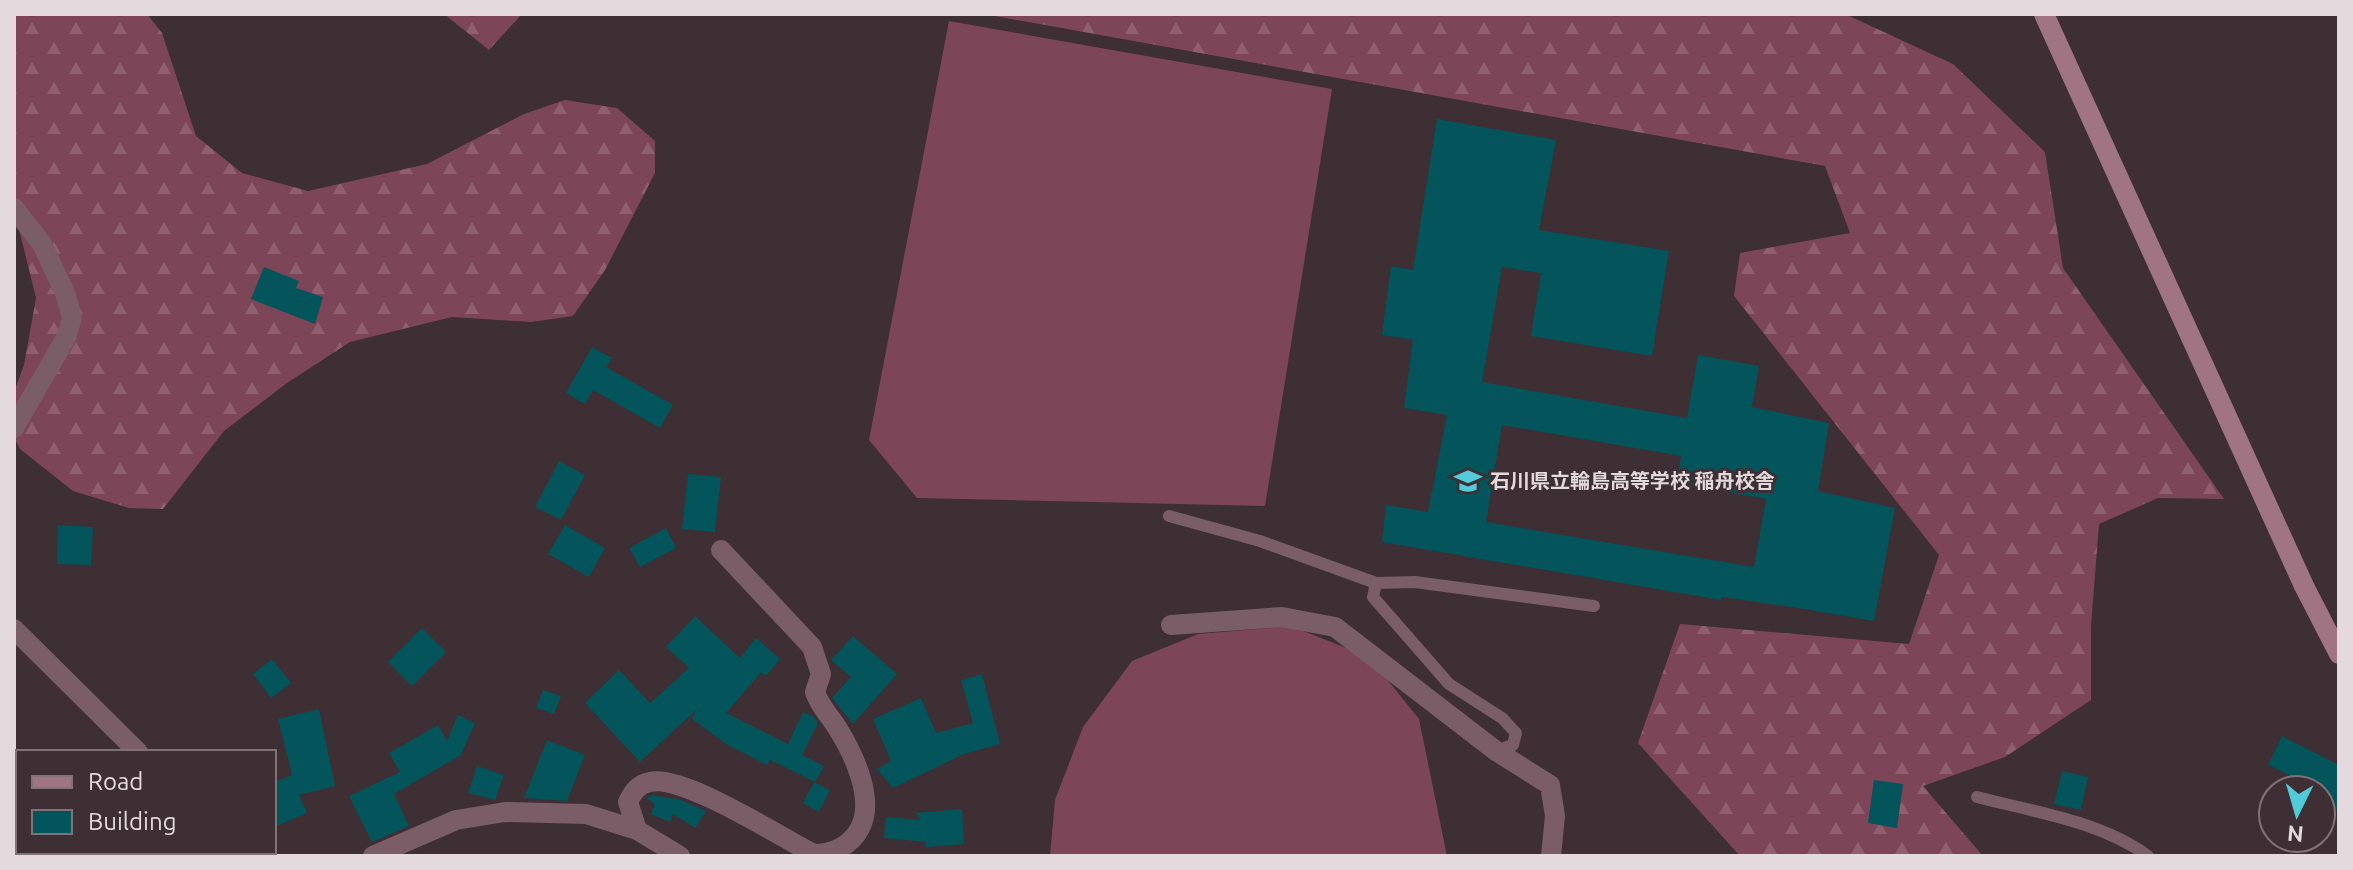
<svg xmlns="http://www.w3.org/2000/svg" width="2353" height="870" font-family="Ubuntu,'Noto Sans JP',sans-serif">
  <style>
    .forest { fill: url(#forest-firs) }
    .pitch { fill: #7d4558 }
    .building { fill: #04545b; fill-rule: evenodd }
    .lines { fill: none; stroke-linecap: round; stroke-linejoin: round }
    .lane { stroke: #7a5d66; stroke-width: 12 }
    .street { stroke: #7a5d66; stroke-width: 20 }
    .secondary { stroke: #a07482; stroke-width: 20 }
    .labels { text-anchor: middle; stroke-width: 6; stroke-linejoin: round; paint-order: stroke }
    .poi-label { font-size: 20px; font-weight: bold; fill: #e4dadd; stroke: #3d2f33; text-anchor: start }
  </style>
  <defs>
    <pattern id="forest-firs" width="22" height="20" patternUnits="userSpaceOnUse" patternTransform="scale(2)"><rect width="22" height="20" fill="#7d4558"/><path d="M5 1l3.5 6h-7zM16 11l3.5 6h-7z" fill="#8f5f70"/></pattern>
  </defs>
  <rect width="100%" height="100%" fill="#3d2f33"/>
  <!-- forest -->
  <path class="forest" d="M14 14H147L162 33 196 136 242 173 308 191 427 164 524 114 565 100 617 108 655 141V173L605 270 573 316 531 322 452 317 350 342 287 383 224 431 163 509 129 508 73 491 20 449 14 437V392L24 365 36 298 14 209Z
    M444 14H522L489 50Z
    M984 14H1845L1953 64 2045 152 2063 268 2224 499 2158 498 2099 524 2091 626V700L2005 757 1923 786 1983 856H1740L1638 743 1680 624 1909 644 1939 555 1734 296 1740 253 1850 233 1825 166Z"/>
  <!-- pitch -->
  <path class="pitch" d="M949 21 1332 89 1265 506 917 498 869 440Z
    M1291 626 1369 657 1419 719 1447 856H1050L1055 800 1083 727 1132 661 1198 634Z"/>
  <!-- building -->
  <path class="building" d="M1437 119 1556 140 1539 230 1669 251 1652 356 1531 336 1541 273 1502 267 1482 382 1687 418 1698 355 1759 366 1752 407 1829 423 1818 491 1895 508 1874 621 1798 608 1722 597 1721 600 1382 542 1386 505 1428 512 1447 415 1404 408 1413 340 1382 335 1391 266 1413 270ZM1502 425 1681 456 1676 483 1766 499 1754 567 1486 522Z
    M264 267 299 281 296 288 323 297 315 324 251 299Z
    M592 347 612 358 606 367 673 405 660 428 593 390 585 404 566 393Z
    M559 461 585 475 561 520 535 507Z
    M688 474 721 477 715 532 682 529Z
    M58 525 93 527 91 565 57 564Z
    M565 525 605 548 589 577 548 554Z
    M666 528 676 548 640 567 629 548Z
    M695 616 740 658 756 638 780 659 766 676 761 672 726 713 788 744 803 712 814 717 818 723 802 755 824 766 815 782 770 760 767 765 726 744 692 719 696 710 640 762 585 703 619 670 650 703 689 668 666 647Z
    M422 628 446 652 412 686 388 662Z
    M853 636 897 674 853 724 832 698 851 677 831 660Z
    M272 659 291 683 271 698 253 674Z
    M982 674 1000 744 964 754 893 788 877 769 891 761 873 719 921 698 936 733 973 723 961 680Z
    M543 690 561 696 554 714 536 708Z
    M319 709 335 786 299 795 307 813 274 827V782L292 775 278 719Z
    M458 715 475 723 461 755 394 794 409 826 372 842 349 796 400 772 389 753 438 725 447 741Z
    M2282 736 2339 765V811L2321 799V790L2268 765Z
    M547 740 585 755 567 801 524 798Z
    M477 766 504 775 495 800 468 793Z
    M2062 771 2088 777 2081 810 2054 804Z
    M1874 780 1903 784 1897 828 1868 823Z
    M814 782 830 790 819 812 803 803Z
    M652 795 681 800 706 811 695 828 673 814 670 822 651 814 655 804 646 798Z
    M962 809 964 844 926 847V842L884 838 886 817 921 820 915 813Z"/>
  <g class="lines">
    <!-- lane -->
    <path class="lane" d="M1169 516 1260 541 1376 583
      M1496 751 1513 745 1516 733 1502 718 1449 684 1373 597 1376 583 1415 582 1594 606
      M1977 797C2034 812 2100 821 2148 856"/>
    <!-- street -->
    <path class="street" d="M14 208 42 244 65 293 72 317 67 336 14 428
      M1171 625 1282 617 1335 627 1496 751 1550 785 1555 816 1551 856
      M14 629 138 752
      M637 830 628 802C633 792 638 784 650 782 683 774 780 837 814 854 832 854 851 846 860 828 875 799 854 755 838 729 830 716 820 707 815 692L821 674 812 647 721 550
      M195 852 198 856
      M373 856 456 820 505 812 586 814 637 830 680 856"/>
    <!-- secondary -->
    <path class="secondary" d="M2044 14 2304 586 2339 654"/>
  </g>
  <!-- icons -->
  <defs>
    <g id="school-bare" transform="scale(2.16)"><path d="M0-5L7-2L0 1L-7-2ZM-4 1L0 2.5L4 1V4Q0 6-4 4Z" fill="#52cbd8" stroke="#3d2f33" stroke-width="2.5" paint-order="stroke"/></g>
  </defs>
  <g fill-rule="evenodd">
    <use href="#school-bare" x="1468" y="481"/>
  </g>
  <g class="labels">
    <!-- poi labels -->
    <g class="poi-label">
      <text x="1490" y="488">石川県立輪島高等学校 稲舟校舎</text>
    </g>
  </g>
  <!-- border -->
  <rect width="2353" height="870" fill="none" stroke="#e4dadd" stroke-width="32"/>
  <!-- legend -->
  <rect x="16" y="750" width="260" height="104" fill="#3d2f33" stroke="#807377" stroke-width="2"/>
  <rect x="32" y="776" width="40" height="12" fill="#a07482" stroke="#807377" stroke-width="2"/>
  <text x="88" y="790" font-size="24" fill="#e4dadd">Road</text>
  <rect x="32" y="810" width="40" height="24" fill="#04545b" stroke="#807377" stroke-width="2"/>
  <text x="88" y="830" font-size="24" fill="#e4dadd">Building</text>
  <!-- north arrow -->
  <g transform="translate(2297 814) rotate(185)"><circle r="38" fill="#3d2f33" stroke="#807377" stroke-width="2"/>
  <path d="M0-6L14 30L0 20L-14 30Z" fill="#52cbd8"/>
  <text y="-12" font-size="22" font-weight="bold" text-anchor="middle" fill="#e4dadd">N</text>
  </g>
</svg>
